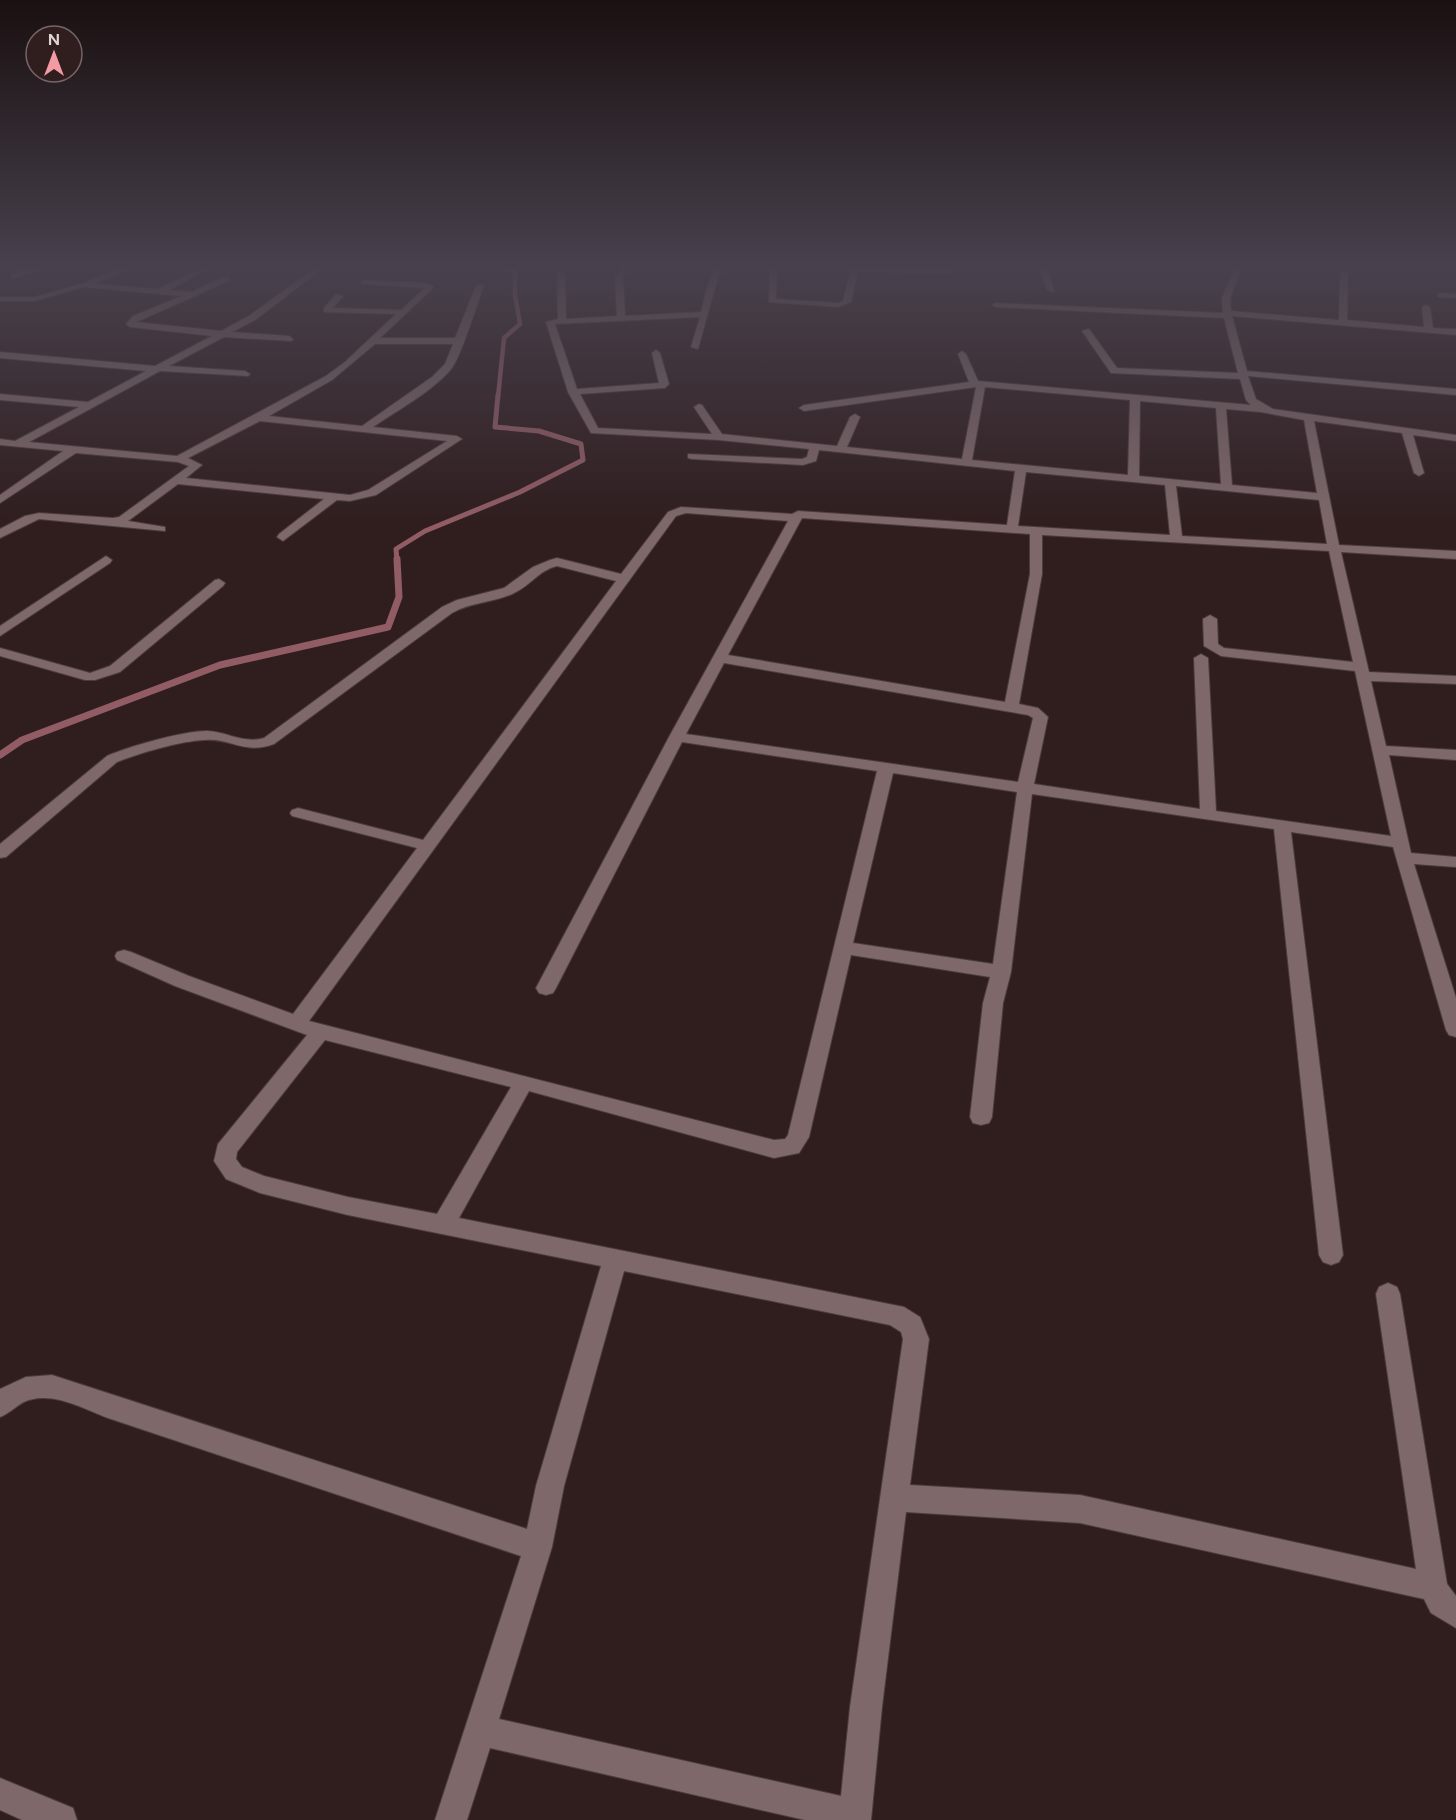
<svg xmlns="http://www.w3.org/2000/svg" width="1456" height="1820" font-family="Figtree,sans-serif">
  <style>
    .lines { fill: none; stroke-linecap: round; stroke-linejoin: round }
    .stream-far2 { stroke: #915c64; stroke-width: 4.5 }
    .stream-far1 { stroke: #915c64; stroke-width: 5 }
    .stream { stroke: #915c64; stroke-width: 7 }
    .minor-casing { stroke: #4b3c3e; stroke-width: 2 }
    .minor { fill: #7e6869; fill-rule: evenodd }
  </style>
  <rect width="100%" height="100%" fill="#301e1f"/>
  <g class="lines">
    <!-- stream-far2 -->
    <path class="stream-far2" d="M498 397 504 338 520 324 515 295V272L505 268"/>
    <!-- stream-far1 -->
    <path class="stream-far1" d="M397 561 396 549 425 531 520 492 583 460 581 444 539 431 495 427 498 395"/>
    <!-- stream -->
    <path class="stream" d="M0 755 22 740 220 665 388 627 399 597 397 559"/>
    <!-- minor casing -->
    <g class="minor-casing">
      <path id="minor" d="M3 268H33L40 270 14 278H11V274L22 271 6 270Z
        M121 268H131L95 284 158 289 202 268H210L169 290 191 292 223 277H229V281L136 322 221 331 249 316 315 268 322 269 255 320 232 332 289 336 293 339 292 341 224 337 169 366 245 371 250 374 248 376 160 371 29 442 177 456 326 376 345 362 396 314 324 312V308L336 294 343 296 333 308 401 310 425 288 362 284 361 282 365 280 425 283 434 287 380 338H455L476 286 480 284 484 286C476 306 462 354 452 368 432 392 399 409 373 427L457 436 462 439 376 495 350 501 337 500 283 541 277 537 279 534 324 499 178 484 128 521 165 527V531L39 519 0 538V529L25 516 39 513 113 518 119 517 189 466 178 462 76 453 0 503V495L63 451 0 445V439L15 441 79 407 0 400V394L88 402 146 371 0 358V352L155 366 212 336 130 327 126 324 133 316 182 296 84 287 35 301H0V297H35L84 283ZM375 344H453L445 364 432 377 362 426 269 416 332 380ZM260 421 447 441 368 490 350 495 186 478 202 465 188 458Z
        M622 268H629L623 277 625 316 701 312 708 284 715 268H723L716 284 698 349 691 347 700 317 555 324 577 389 659 383 652 353 656 350 660 353 669 384 665 388 580 394 598 428 712 434 694 407 699 404 702 405 722 434 837 446 850 417 855 414 860 417 847 447 962 459 976 387 804 411 799 408 804 405 969 382 958 354 962 351 966 354 978 381 1251 405 1246 400 1240 379 1111 373 1082 331 1089 329 1117 368 1238 373 1224 318 996 307 992 305 996 303 1223 313 1222 298 1235 268H1242L1230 298 1231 311 1339 320 1340 272 1344 270 1348 272 1347 320 1424 327 1422 307 1426 305 1430 307 1433 328 1456 329V335L1232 316 1247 371 1456 389V395L1248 376 1256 399 1273 409 1456 435V441L1413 435 1424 473 1419 476 1414 473 1402 433 1314 421 1339 545 1456 551V559L1341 552 1369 672 1456 676V684L1371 681 1386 746 1456 750V760L1389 755 1411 853 1456 857V867L1414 864 1456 998V1037L1449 1035 1446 1030 1393 847 1291 832 1343 1255 1339 1262 1331 1265 1323 1262 1319 1255 1274 829 1032 794 1011 972 1003 1003 992 1117 989 1123 981 1125 973 1123 970 1117 983 1003 990 977 851 955 809 1137 799 1153 774 1158 529 1091 459 1218 904 1307 920 1317 929 1339 910 1485 1080 1495 1416 1569 1376 1294 1379 1287 1388 1283 1397 1287 1400 1294 1447 1584 1456 1596V1628L1431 1613 1424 1599 1080 1523 906 1512 882 1707 871 1820H805L490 1748 467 1820H435L521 1556 108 1418C84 1409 55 1392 29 1400 18 1403 11 1413 0 1417V1389L26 1377 52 1375 527 1529 536 1486 601 1266 348 1215 260 1193 226 1179 214 1161 218 1144 307 1035 175 986 117 960 115 956 117 952 124 950 131 952 189 976 293 1014 417 848 292 816 290 813 292 810 298 808 423 840 616 581 557 566C539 570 530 586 514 593 494 603 471 602 452 613L274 744C243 755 232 738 205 740 180 741 140 753 117 762L6 857 0 858V844L107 756C127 747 186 730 208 731 227 732 245 744 264 738L442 607 457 600 504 588 533 567 550 560 557 558 621 574 668 512 681 507 792 514 798 511 1007 525 1015 471 819 450 816 461 803 465 692 459 688 458V454L802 459 807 457 809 449 719 440 591 433 568 392 546 322 558 319 557 272 561 270 565 272 566 319 617 316 615 277ZM985 387 1130 400 1128 475 972 460ZM1140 401 1216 408 1221 484 1139 476ZM1226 409 1261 412 1304 420 1317 493 1232 485ZM1026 472 1165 485 1170 535 1018 526ZM1176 486 1319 500 1327 544 1182 536ZM686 513 788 521 669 737 536 988 539 993 546 995 553 993 556 988 682 742 877 771 788 1135 785 1139 774 1140 309 1021 676 516ZM802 518 1030 534V574L1005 702 728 655ZM1042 535 1329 551 1353 662 1224 648 1218 644 1217 619 1210 615 1203 619 1204 646 1221 656 1355 671 1391 836 1216 811 1208 658 1201 654 1194 658 1200 809 1034 784 1048 717 1038 708 1019 704 1042 574ZM724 663 1028 715 1033 718 1018 782 686 734ZM893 773 1017 792 993 964 853 943ZM325 1040 511 1087 437 1214 348 1197 264 1176 242 1167 236 1159 237 1152ZM624 1271 890 1325 901 1332 903 1339 850 1707 841 1796 499 1719 552 1547 564 1486Z
        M770 268 777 269 776 299 838 303 843 301 851 268 948 270 952 272 948 274 858 271 851 302 839 307 769 302Z
        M1040 268H1048L1054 292 1047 290Z
        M1438 293 1456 294V298L1438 297Z
        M106 556 112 560 110 563 0 636V626Z
        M219 579 225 583 223 586 120 672 95 680H85L0 656V648L90 673 110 666 215 580Z
        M0 1778 73 1808 77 1820H22L0 1810Z"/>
    </g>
    <!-- minor -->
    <use href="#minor" class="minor"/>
  </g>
  <!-- sky -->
  <linearGradient id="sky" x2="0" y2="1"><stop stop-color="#1a1011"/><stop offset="0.51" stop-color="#48414d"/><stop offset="1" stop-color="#48414d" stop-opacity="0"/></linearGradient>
  <rect width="1456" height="522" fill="url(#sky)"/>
  <!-- north arrow -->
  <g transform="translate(54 54)"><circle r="28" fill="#301e1f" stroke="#766667" stroke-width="1.5"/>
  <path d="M0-4.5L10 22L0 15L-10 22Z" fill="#f49aa4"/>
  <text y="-9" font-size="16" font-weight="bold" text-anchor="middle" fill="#dfd2d3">N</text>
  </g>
</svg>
